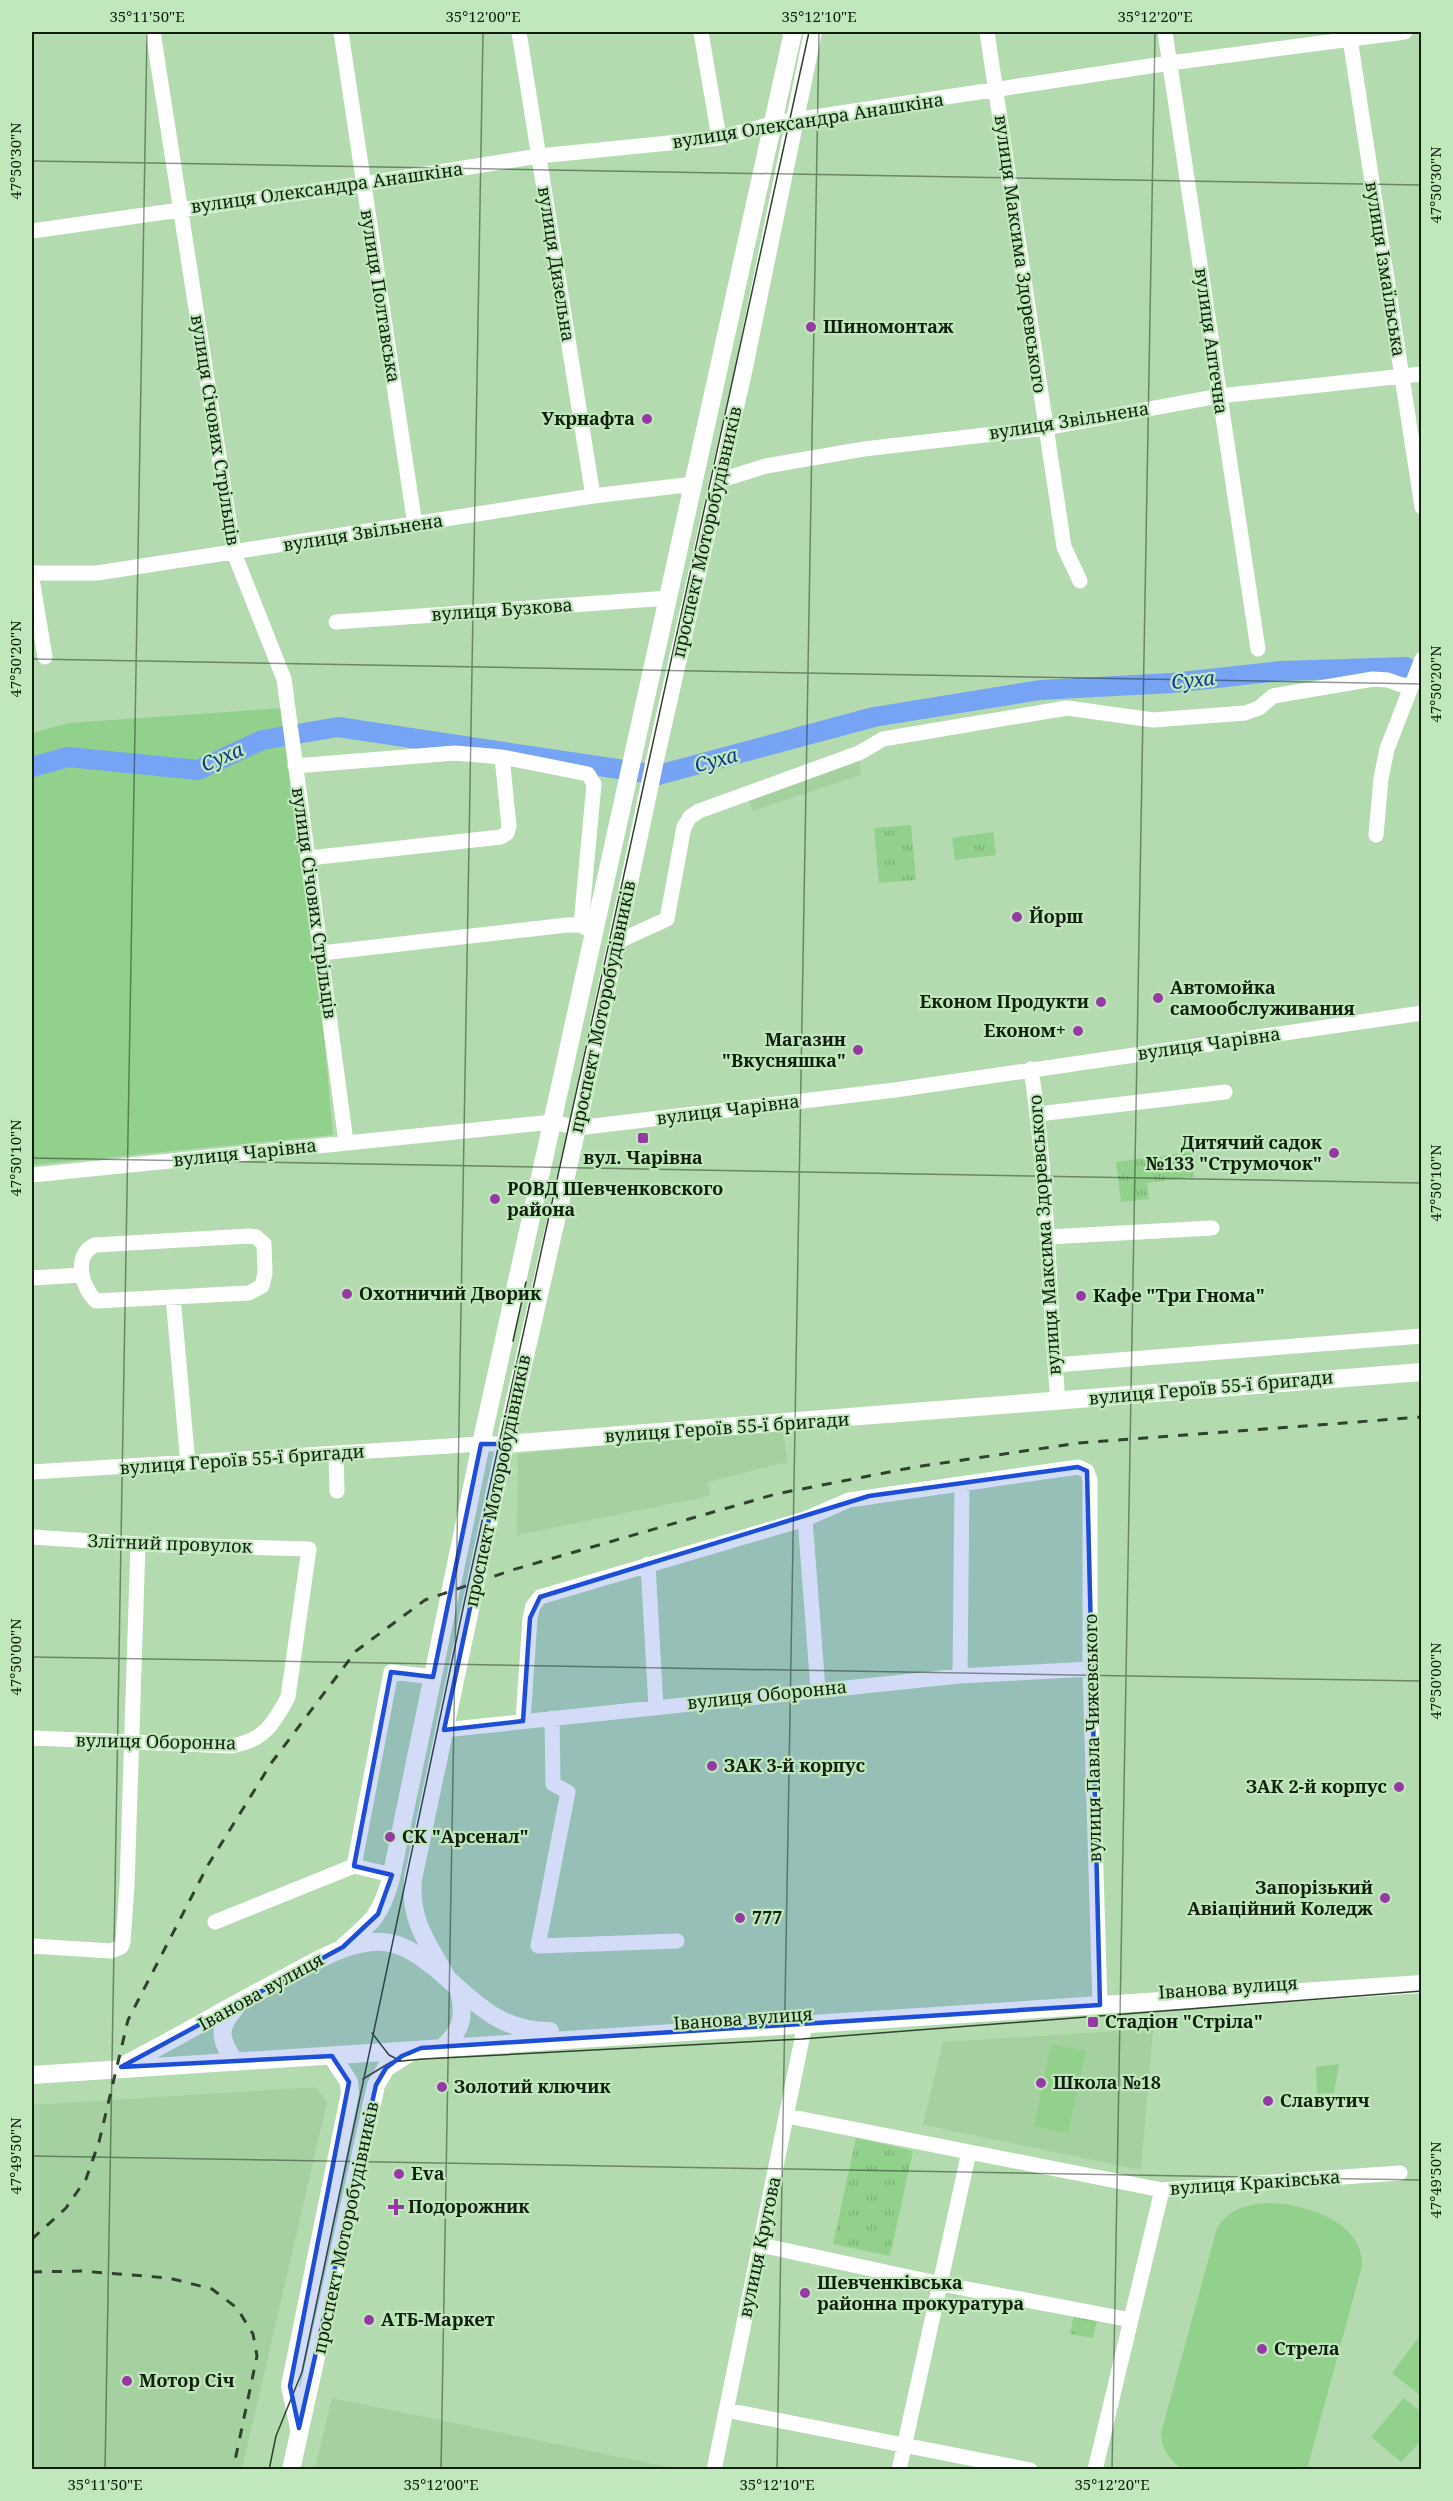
<svg xmlns="http://www.w3.org/2000/svg" width="1453" height="2501" font-family="'Noto Serif',serif">
  <style>
    .built { fill: #a5d1a1 }
    .park { fill: url(#park-tufts) }
    .garden { fill: #91d18b }
    .lines { fill: none; stroke-linecap: round; stroke-linejoin: round }
    .river { stroke: #77a3f5; stroke-width: 20 }
    .minor { stroke: #fff; stroke-width: 15 }
    .major { stroke: #fff; stroke-width: 18 }
    .tram { stroke: #30422d; stroke-width: 1.5 }
    .rail { stroke: #30422d; stroke-width: 3; stroke-dasharray: 10 10; stroke-linecap: butt }
    .marked { fill: #1d4ed8; fill-opacity: 0.2; stroke: #1d4ed8; stroke-width: 4.5; stroke-linejoin: round }
    .ticks { fill: none; stroke: #111f0f; stroke-width: 1.5; stroke-opacity: 0.45 }
    .poi-dot { fill: #9539a3; stroke: #c1e8bd; stroke-width: 2 }
    .labels { text-anchor: middle; stroke-width: 4.5; stroke-linejoin: round; paint-order: stroke }
    .street-label { font-size: 18px; fill: #111f0f; stroke: #c1e8bd }
    .poi-label { font-size: 18px; font-weight: bold; fill: #111f0f; stroke: #c1e8bd; text-anchor: start }
    .water-label { font-size: 20px; font-style: italic; fill: #0d3891; stroke: #c1e8bd }
    .neatline { fill: none; stroke: #111f0f; stroke-width: 2 }
    .ticks-label { font-size: 15px; text-anchor: middle; fill: #111f0f }
  </style>
  <defs>
    <pattern id="park-tufts" width="24" height="20" patternUnits="userSpaceOnUse" patternTransform="scale(1.5)"><rect width="24" height="20" fill="#91d18b"/><path d="M3 7l-1-3M5 7V3M7 7l1-3M15 17l-1-3M17 17v-4M19 17l1-3" fill="none" stroke="#7cb377"/></pattern>
  </defs>
  <rect width="100%" height="100%" fill="#b4dbb0"/>
  <!-- built -->
  <path class="built" d="M859 753 861 775 753 811 745 793Z
    M783 1428 787 1462 708 1482 710 1496 517 1535 518 1454Z
    M1153 2029 1141 2170 923 2125 943 2042Z
    M316 2087 327 2102 242 2469H32V2105Z
    M332 2398 678 2469H315Z"/>
  <!-- park -->
  <path class="park" d="M911 825 916 880 879 883 874 828Z
    M993 832 996 855 955 860 952 838Z
    M1191 1152 1194 1177 1147 1183 1149 1199 1121 1202 1116 1162Z
    M856 2138 913 2151 890 2256 833 2244Z
    M1074 2315 1097 2320 1093 2338 1070 2334Z"/>
  <!-- garden -->
  <path class="garden" d="M283 708 317 954 333 1135 32 1165V733L69 723Z
    M1051 2044 1086 2051 1068 2133 1034 2126Z
    M1339 2064 1334 2093 1317 2094 1316 2067Z
    M1263 2203C1300 2202 1364 2220 1362 2266L1307 2469H1182C1168 2458 1162 2450 1161 2433L1217 2228C1229 2210 1242 2206 1263 2203Z
    M1421 2334V2396L1392 2373Z
    M1404 2398 1421 2412 1422 2440 1401 2462 1371 2437Z"/>
  <g class="lines">
    <!-- river -->
    <path class="river" d="M32 767 68 757 198 770 262 740 338 727 658 775 874 717 1040 690 1172 683 1281 671 1406 667"/>
    <!-- minor -->
    <path class="minor" d="M153 32 234 553 284 679 346 1142
      M341 32 415 525
      M519 32 593 496
      M701 32 719 138
      M987 32 1064 547 1080 581
      M1165 32 1258 649
      M1349 32 1422 507
      M32 231 363 184 539 156 719 138 775 123 1170 63 1405 32
      M718 481 766 466 864 449 1046 428 1219 396 1422 374
      M32 573H97L593 496 694 484
      M32 579 45 657
      M336 622 669 598
      M295 766 455 753 502 757 588 774 594 784 581 925
      M1376 835 1381 778 1387 749 1422 659
      M309 858 501 837 507 833 509 826 502 757
      M617 942 667 919 684 827 690 817 699 811 859 753 883 739 1067 708 1153 720 1245 713 1259 708 1273 696 1373 679 1388 680 1410 688
      M322 953 567 925H581L589 930
      M1031 1069C1048 1179 1048 1290 1058 1401
      M1038 1114 1225 1092
      M32 1175 553 1122 577 1128 895 1090 1422 1013
      M249 1236 256 1237 264 1244 265 1273 262 1286 249 1293 96 1301C82 1288 72 1255 95 1245Z
      M1048 1237 1212 1228
      M32 1278 81 1275
      M173 1297 188 1464
      M1055 1365 1422 1336
      M336 1454 337 1491
      M32 1472 481 1444H505
      M805 1519 818 1689
      M32 1537 138 1544 309 1549 288 1697C273 1725 263 1741 231 1746L32 1738
      M648 1564 656 1708
      M960 1676 962 1485
      M552 1718 553 1784 568 1792 538 1946 677 1941
      M523 1721 530 1618 533 1606 540 1597 805 1519 849 1500 1078 1467 1087 1471 1090 1480V1669L1100 2005
      M444 1730 960 1676 1090 1669
      M392 1875 354 1866 391 1672 433 1677
      M215 1922 354 1866
      M32 1946 111 1951 121 1947 123 1942 127 1886 138 1544
      M787 2116 1162 2190 1400 2173
      M761 2245 941 2284 1131 2320
      M726 2410 1030 2470
      M714 2470 805 2024
      M899 2470 969 2152
      M1095 2470 1162 2190"/>
    <!-- major -->
    <path class="major" d="M505 1444 1422 1372
      M343 1947C372 1922 381 1916 391 1878L481 1444 793 32
      M446 1976C427 1942 409 1919 413 1879L505 1444 577 1128 655 760 743 372 813 32
      M443 2047C462 2030 465 2017 459 1991
      M235 2062C219 2038 217 2028 237 2006
      M128 2063C182 2035 234 2004 288 1976 315 1962 341 1945 372 1942 397 1940 415 1952 434 1967 472 1998 495 2031 550 2031
      M32 2075 1422 1984
      M299 2428 290 2386 350 2093 349 2082 332 2056
      M291 2470 376 2085 386 2068 411 2052"/>
    <!-- tram -->
    <path class="tram" d="M513 1341 526 1282
      M372 2033 389 2055 401 2061
      M363 2079 391 2062 423 2059 802 2039 1422 1991
      M269 2470 276 2436 302 2372 468 1585 809 32"/>
    <!-- rail -->
    <path class="rail" d="M32 2239 66 2208 86 2179 99 2142 128 2020 208 1865 272 1762 356 1651 425 1600 512 1570 776 1494 915 1467 1079 1443 1422 1417
      M32 2272 81 2271 169 2278 212 2289 237 2308 253 2334 257 2356 233 2470"/>
  </g>
  <!-- marked area -->
  <path class="marked" d="M481 1444H505L444 1730 523 1721 530 1618 540 1597 869 1496 1078 1467 1087 1471 1100 2005 421 2048 402 2056 386 2068 376 2085 299 2428 290 2386 349 2082 332 2056 121 2067 343 1947 378 1914 392 1875 354 1866 391 1672 433 1677Z"/>
  <!-- ticks -->
  <path class="ticks" d="M32 161 1422 185M32 659 1422 684M32 1158 1422 1183M32 1657 1422 1681M32 2156 1422 2180M105 2470 147 32M441 2470 483 32M777 2470 819 32M1112 2470 1155 32"/>
  <!-- markers -->
  <g class="poi-dot">
    <circle cx="811" cy="327" r="6"/>
    <circle cx="647" cy="419" r="6"/>
    <circle cx="1017" cy="917" r="6"/>
    <circle cx="1158" cy="998" r="6"/>
    <circle cx="1101" cy="1002" r="6"/>
    <circle cx="1078" cy="1031" r="6"/>
    <circle cx="858" cy="1050" r="6"/>
    <rect x="637" y="1132" width="12" height="12" rx="3"/>
    <circle cx="1334" cy="1153" r="6"/>
    <circle cx="495" cy="1199" r="6"/>
    <circle cx="347" cy="1294" r="6"/>
    <circle cx="1081" cy="1296" r="6"/>
    <circle cx="712" cy="1766" r="6"/>
    <circle cx="1399" cy="1787" r="6"/>
    <circle cx="390" cy="1837" r="6"/>
    <circle cx="1385" cy="1898" r="6"/>
    <circle cx="740" cy="1918" r="6"/>
    <rect x="1087" y="2016" width="12" height="12" rx="3"/>
    <circle cx="1041" cy="2083" r="6"/>
    <circle cx="442" cy="2087" r="6"/>
    <circle cx="1268" cy="2101" r="6"/>
    <circle cx="399" cy="2174" r="6"/>
    <path d="M393 2198h6v6h6v6h-6v6h-6v-6h-6v-6h6z"/>
    <circle cx="805" cy="2293" r="6"/>
    <circle cx="369" cy="2320" r="6"/>
    <circle cx="1262" cy="2349" r="6"/>
    <circle cx="127" cy="2381" r="6"/>
  </g>
  <g class="labels">
    <!-- street labels -->
    <g class="street-label">
      <text transform="translate(808 121) rotate(-9)" y="6">вулиця Олександра Анашкіна</text>
      <text transform="translate(327 188) rotate(-8)" y="6">вулиця Олександра Анашкіна</text>
      <text transform="translate(1020 254) rotate(82)" y="6">вулиця Максима Здоревського</text>
      <text transform="translate(556 264) rotate(81)" y="6">вулиця Дизельна</text>
      <text transform="translate(1385 269) rotate(81)" y="6">вулиця Ізмаїльська</text>
      <text transform="translate(380 296) rotate(81)" y="6">вулиця Полтавська</text>
      <text transform="translate(1211 341) rotate(82)" y="6">вулиця Аптечна</text>
      <text transform="translate(1069 421) rotate(-9)" y="6">вулиця Звільнена</text>
      <text transform="translate(215 430) rotate(81)" y="6">вулиця Січових Стрільців</text>
      <text transform="translate(707 532) rotate(-77)" y="6">проспект Моторобудівників</text>
      <text transform="translate(363 533) rotate(-9)" y="6">вулиця Звільнена</text>
      <text transform="translate(502 610) rotate(-4)" y="6">вулиця Бузкова</text>
      <text transform="translate(314 903) rotate(82)" y="6">вулиця Січових Стрільців</text>
      <text transform="translate(603 1007) rotate(-78)" y="6">проспект Моторобудівників</text>
      <text transform="translate(1209 1044) rotate(-8)" y="6">вулиця Чарівна</text>
      <text transform="translate(728 1110) rotate(-7)" y="6">вулиця Чарівна</text>
      <text transform="translate(245 1153) rotate(-6)" y="6">вулиця Чарівна</text>
      <text transform="translate(1045 1235) rotate(-94)" y="6">вулиця Максима Здоревського</text>
      <text transform="translate(1211 1388) rotate(-5)" y="6">вулиця Героїв 55-ї бригади</text>
      <text transform="translate(727 1428) rotate(-4)" y="6">вулиця Героїв 55-ї бригади</text>
      <text transform="translate(242 1460) rotate(-4)" y="6">вулиця Героїв 55-ї бригади</text>
      <text transform="translate(498 1481) rotate(-78)" y="6">проспект Моторобудівників</text>
      <text transform="translate(170 1544) rotate(2)" y="6">Злітний провулок</text>
      <text transform="translate(767 1695) rotate(-6)" y="6">вулиця Оборонна</text>
      <text transform="translate(1093 1738) rotate(-91)" y="6">вулиця Павла Чижевського</text>
      <text transform="translate(156 1742) rotate(1)" y="6">вулиця Оборонна</text>
      <text transform="translate(1228 1988) rotate(-4)" y="6">Іванова вулиця</text>
      <text transform="translate(261 1992) rotate(-29)" y="6">Іванова вулиця</text>
      <text transform="translate(743 2019) rotate(-4)" y="6">Іванова вулиця</text>
      <text transform="translate(1255 2183) rotate(-4)" y="6">вулиця Краківська</text>
      <text transform="translate(346 2228) rotate(-78)" y="6">проспект Моторобудівників</text>
      <text transform="translate(760 2247) rotate(-78)" y="6">вулиця Кругова</text>
    </g>
    <!-- poi labels -->
    <g class="poi-label">
      <text x="823" y="333">Шиномонтаж</text>
      <text x="635" y="425" text-anchor="end">Укрнафта</text>
      <text x="1029" y="923">Йорш</text>
      <text x="1170" y="994">Автомойка<tspan x="1170" dy="21">самообслуживания</tspan></text>
      <text x="1089" y="1008" text-anchor="end">Економ Продукти</text>
      <text x="1066" y="1037" text-anchor="end">Економ+</text>
      <text x="846" y="1046" text-anchor="end">Магазин<tspan x="846" dy="21">"Вкусняшка"</tspan></text>
      <text x="1322" y="1149" text-anchor="end">Дитячий садок<tspan x="1322" dy="21">№133 "Струмочок"</tspan></text>
      <text x="643" y="1164" text-anchor="middle">вул. Чарівна</text>
      <text x="507" y="1195">РОВД Шевченковского<tspan x="507" dy="21">района</tspan></text>
      <text x="359" y="1300">Охотничий Дворик</text>
      <text x="1093" y="1302">Кафе "Три Гнома"</text>
      <text x="724" y="1772">ЗАК 3-й корпус</text>
      <text x="1387" y="1793" text-anchor="end">ЗАК 2-й корпус</text>
      <text x="402" y="1843">СК "Арсенал"</text>
      <text x="1373" y="1894" text-anchor="end">Запорізький<tspan x="1373" dy="21">Авіаційний Коледж</tspan></text>
      <text x="752" y="1924">777</text>
      <text x="1105" y="2028">Стадіон "Стріла"</text>
      <text x="1053" y="2089">Школа №18</text>
      <text x="454" y="2093">Золотий ключик</text>
      <text x="1280" y="2107">Славутич</text>
      <text x="411" y="2180">Eva</text>
      <text x="408" y="2213">Подорожник</text>
      <text x="817" y="2289">Шевченківська<tspan x="817" dy="21">районна прокуратура</tspan></text>
      <text x="381" y="2326">АТБ-Маркет</text>
      <text x="1274" y="2355">Стрела</text>
      <text x="139" y="2387">Мотор Січ</text>
    </g>
    <!-- water labels -->
    <g class="water-label">
      <text transform="translate(1193 680) rotate(-6)" y="7">Суха</text>
      <text transform="translate(222 757) rotate(-23)" y="7">Суха</text>
      <text transform="translate(716 760) rotate(-15)" y="7">Суха</text>
    </g>
  </g>
  <!-- border -->
  <rect width="1453" height="2501" fill="none" stroke="#c1e8bd" stroke-width="66"/>
  <rect x="33" y="33" width="1387" height="2435" class="neatline"/>
  <g class="ticks-label">
    <text x="147" y="22">35°11'50"E</text>
    <text x="483" y="22">35°12'00"E</text>
    <text x="819" y="22">35°12'10"E</text>
    <text x="1155" y="22">35°12'20"E</text>
    <text transform="translate(16 161) rotate(-90)" y="5">47°50'30"N</text>
    <text transform="translate(1436 185) rotate(-90)" y="5">47°50'30"N</text>
    <text transform="translate(16 659) rotate(-90)" y="5">47°50'20"N</text>
    <text transform="translate(1436 684) rotate(-90)" y="5">47°50'20"N</text>
    <text transform="translate(16 1158) rotate(-90)" y="5">47°50'10"N</text>
    <text transform="translate(1436 1183) rotate(-90)" y="5">47°50'10"N</text>
    <text transform="translate(16 1657) rotate(-90)" y="5">47°50'00"N</text>
    <text transform="translate(1436 1681) rotate(-90)" y="5">47°50'00"N</text>
    <text transform="translate(16 2156) rotate(-90)" y="5">47°49'50"N</text>
    <text transform="translate(1436 2180) rotate(-90)" y="5">47°49'50"N</text>
    <text x="105" y="2490">35°11'50"E</text>
    <text x="441" y="2490">35°12'00"E</text>
    <text x="777" y="2490">35°12'10"E</text>
    <text x="1112" y="2490">35°12'20"E</text>
  </g>
</svg>
